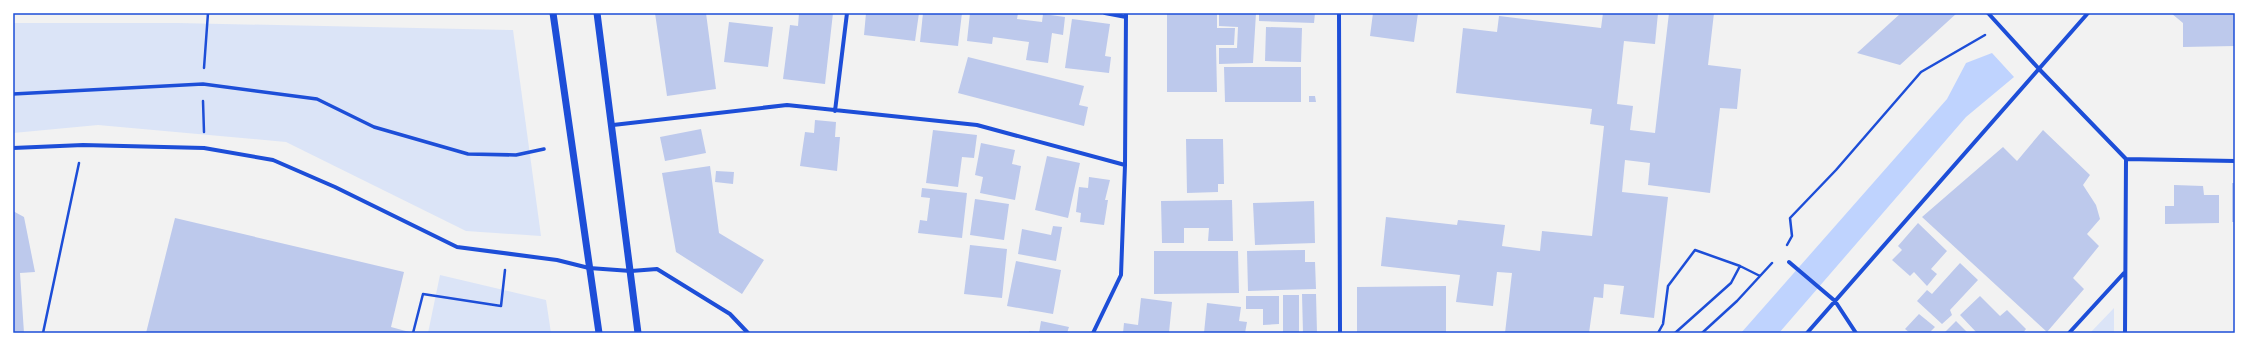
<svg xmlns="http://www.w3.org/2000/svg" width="2248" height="346" font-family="'Varela Round',sans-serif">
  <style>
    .green { fill: #dbe4f7 }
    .water { fill: #bfd3fe }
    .building { fill: #bdc9ec }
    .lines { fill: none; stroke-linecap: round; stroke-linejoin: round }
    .path { stroke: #1d4ed8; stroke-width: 2.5 }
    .pedestrian { stroke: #1d4ed8; stroke-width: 3.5 }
    .minor { stroke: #1d4ed8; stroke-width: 4 }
    .tertiary { stroke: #1d4ed8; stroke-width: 7 }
    .neatline { fill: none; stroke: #1d4ed8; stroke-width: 1.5 }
  </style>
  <rect width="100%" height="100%" fill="#f2f2f2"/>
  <!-- green -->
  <path class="green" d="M13 23H178L513 30 541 236 466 231 286 142 98 125 13 133Z
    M440 275 546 300 551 333H428Z
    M2114 308V333H2090Z"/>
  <!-- water -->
  <path class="water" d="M1992 53 2014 77 1966 117 1779 333H1741L1947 99 1966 63Z"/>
  <!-- building -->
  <path class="building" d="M655 13H706L716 89 667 96Z
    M799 13H833L825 84 783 79 790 25 798 26Z
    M866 13H919L915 41 864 35Z
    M923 13H962L958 46 920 42Z
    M970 13H1018L1017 19 1042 22 1043 14 1065 17 1063 35 1052 33 1048 63 1026 60 1029 42 993 37 992 44 967 41Z
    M1167 13H1217V28H1235L1234 45H1216L1217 92H1167Z
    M1219 13H1256L1253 63 1219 64V48H1237L1238 27 1219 26Z
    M1259 13H1315L1314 23 1259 21Z
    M1373 13H1418L1414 42 1370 36Z
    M1603 13H1658L1655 44 1624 41 1617 104 1633 106 1630 130 1655 133 1669 13H1714L1708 65 1741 69 1737 109 1720 108 1710 193 1648 185 1650 163 1625 160 1622 192 1668 197 1654 318 1620 314 1624 286 1604 284 1603 298 1594 297 1589 333H1505L1512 273 1497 272 1493 306 1456 302 1460 275 1381 266 1386 217 1457 225 1458 220 1505 225 1502 246 1540 251 1542 231 1592 236 1604 126 1590 124 1592 109 1456 93 1463 28 1497 32 1499 16 1601 28Z
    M1901 13H1957L1900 65 1857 53Z
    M2171 13H2235V46L2183 47V23Z
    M1072 19 1110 24 1105 56 1111 57 1109 73 1065 68Z
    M729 22 773 27 768 67 724 62Z
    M1266 27 1302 28 1301 62 1265 61Z
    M968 57 1084 86 1079 105 1088 107 1084 126 958 93Z
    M1224 67H1301V102H1225Z
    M1309 96H1315L1316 102H1309Z
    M815 120 836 122 835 137H840L837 171 800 166 805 132 814 133Z
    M701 129 706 153 665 161 660 137Z
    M933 130 977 135 974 158 962 157 958 187 926 183Z
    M2043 130 2090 175 2083 185 2096 205 2100 219 2087 234 2099 246 2073 278 2084 289 2047 332 1922 217 2003 147 2017 161Z
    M1186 139H1223L1224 184H1218V192L1187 193Z
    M981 143 1015 150 1012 164 1021 166 1015 200 980 193 983 177 975 175Z
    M1047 156 1080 163 1068 218 1035 210Z
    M710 166 719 233 764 260 742 294 676 252 662 173Z
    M716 171 734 172 733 184 715 182Z
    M1089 177 1110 180 1105 200H1108L1104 225 1080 222 1081 213 1076 212 1079 187 1088 188Z
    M2232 183H2235V222H2232Z
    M2174 185 2203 186 2204 195H2219V223L2165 224V206H2174Z
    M922 188 967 193 962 238 918 233 920 220 927 221 930 198 921 197Z
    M975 199 1009 204 1004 240 970 235Z
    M1232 200 1233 241H1208L1209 228H1184V243H1162L1161 201Z
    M1314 201 1315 243 1255 245 1253 203Z
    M13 211 24 217 35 272 20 273 24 333H13Z
    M175 218 404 272 391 327 413 333H146Z
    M1918 223 1947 251 1931 269 1937 274 1927 286 1914 272 1910 276 1892 260 1902 250 1898 246Z
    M1053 226 1062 227 1056 261 1018 254 1022 229 1051 235Z
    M970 245 1007 249 1002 298 964 294Z
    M1305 250V262H1315L1316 289 1248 291 1247 251Z
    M1154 251H1238L1239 293 1154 294Z
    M1016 261 1061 270 1053 314 1007 306Z
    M1960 263 1978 280 1950 310 1952 315 1942 324 1917 301 1927 290 1932 294Z
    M1446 286V333H1357V287Z
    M1302 294H1316L1317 333H1303Z
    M1283 295H1299V333H1283Z
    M1246 296H1279V324L1263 325V309H1246Z
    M1980 296 2000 316 2007 310 2026 329 2023 333H1977L1960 315Z
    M1141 298 1172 302 1169 333H1123L1124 323 1138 325Z
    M1207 303 1241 307 1239 321 1247 322 1245 333H1204Z
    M1919 314 1935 327 1929 333H1910L1905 329Z
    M1041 321 1069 327 1067 333H1039Z
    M1956 321 1968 333H1944Z
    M1029 331 1039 332V333H1029Z"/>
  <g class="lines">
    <!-- path -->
    <path class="path" d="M204 68 208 13
      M203 101 204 132
      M1787 245 1792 236 1790 218 1836 170 1921 72 1985 35
      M1695 250 1740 266
      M43 333 79 163
      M413 333 423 294 501 306 505 270
      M1658 333 1663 324 1668 286 1695 250
      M1675 333 1731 283 1740 266 1760 276
      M1702 333 1737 301 1772 263"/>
    <!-- pedestrian -->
    <path class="pedestrian" d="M13 94 203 84 317 99 374 127 468 154 516 155 544 149"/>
    <!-- minor -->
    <path class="minor" d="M1105 13 1126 17
      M1339 13 1340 333
      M1988 13 2040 70 2126 159 2125 333
      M835 111 847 13
      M613 125 787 105 977 125 1125 165
      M13 148 83 145 204 148 273 160 335 187 457 247 557 260 589 268 631 271 657 269 730 314 748 333
      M2126 159 2235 161
      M1789 262 1835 301 1856 333
      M1093 333 1121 275 1125 165 1126 13
      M1807 333 2088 13
      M2069 333 2124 273"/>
    <!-- tertiary -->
    <path class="tertiary" d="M553 13 599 333
      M597 13 638 333"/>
  </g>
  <!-- border -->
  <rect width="2248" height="346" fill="none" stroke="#ffffff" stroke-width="28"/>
  <rect x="14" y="14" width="2220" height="318" class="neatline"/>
</svg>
